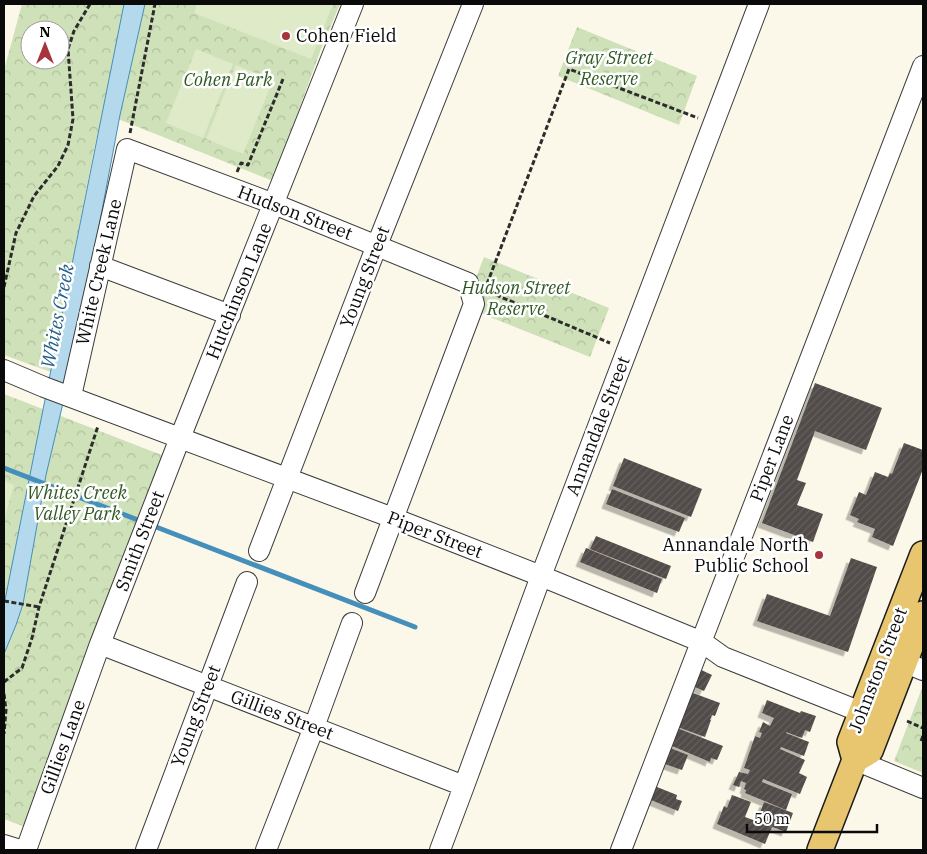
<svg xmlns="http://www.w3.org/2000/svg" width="927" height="854" font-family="'IBM Plex Serif',serif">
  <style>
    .park { fill: url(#park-crowns); fill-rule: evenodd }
    .pitch { fill: #dfeac8 }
    .water { fill: #b4d9ed; stroke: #458fbb }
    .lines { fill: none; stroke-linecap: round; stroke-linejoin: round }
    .stream { stroke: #458fbb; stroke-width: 5 }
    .building { fill: url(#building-hatch); filter: url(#shadow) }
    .minor-casing { stroke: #3d3d3d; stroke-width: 22 }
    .major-casing { stroke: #1b1b1b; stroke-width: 28 }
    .path { stroke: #2c2c2c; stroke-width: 3; stroke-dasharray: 5 2.5; stroke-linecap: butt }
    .minor { stroke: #fff; stroke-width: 20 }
    .major { stroke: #e7c66f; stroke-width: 25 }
    .poi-dot { fill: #a7343d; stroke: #fff; stroke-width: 2 }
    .labels { text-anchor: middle; stroke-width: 5; stroke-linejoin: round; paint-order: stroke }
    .poi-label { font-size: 18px; fill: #0a0a0a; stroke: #fff; text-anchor: start }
    .park-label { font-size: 18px; font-style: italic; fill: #305823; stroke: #fff }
    .street-label { font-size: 18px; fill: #0a0a0a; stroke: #fff }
    .water-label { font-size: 19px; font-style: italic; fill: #24608a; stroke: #fff }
  </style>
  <defs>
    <pattern id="park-crowns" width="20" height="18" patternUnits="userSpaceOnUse" patternTransform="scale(1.25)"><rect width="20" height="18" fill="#cfe1b8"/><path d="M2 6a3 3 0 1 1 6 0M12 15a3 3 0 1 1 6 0" fill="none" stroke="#b0c09d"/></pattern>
    <pattern id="building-hatch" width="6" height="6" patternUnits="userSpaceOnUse" patternTransform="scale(1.25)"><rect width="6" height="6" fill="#514b48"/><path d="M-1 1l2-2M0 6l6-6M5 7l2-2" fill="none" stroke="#65605e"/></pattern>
    <filter id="shadow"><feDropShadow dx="-4.5" dy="4.5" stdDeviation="0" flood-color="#0004"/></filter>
  </defs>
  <rect width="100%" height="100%" fill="#fcf8e9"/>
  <!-- park -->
  <path class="park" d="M22 4H340L321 49 273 181 103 113 95 145 51 372 4 355V70ZM30 30H60V60H30Z
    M577 27 697 76 679 125 558 76Z
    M484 257 609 308 590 357 480 313 474 283Z
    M4 394 172 459 33 830 4 819Z
    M922 688 923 689V773L894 761Z"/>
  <!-- pitch -->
  <path class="pitch" d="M197 4H333L311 59 194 13Z
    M196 49 233 64 203 138 166 123Z
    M236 65 273 80 243 154 206 139Z
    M4 481 14 485 4 520Z"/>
  <!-- water -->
  <path class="water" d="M124 4H145L120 115 76 348 46 475 23 604 16 625 4 654V605Z"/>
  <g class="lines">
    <!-- stream -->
    <path class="stream" d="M4 468 143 522
      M151 525 415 627"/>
  </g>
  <!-- building -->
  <path class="building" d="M815 383 882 408 866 450 815 431 797 480 806 483 797 505 823 514 813 542 762 523Z
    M904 443 923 450V469L893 546 872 537 875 529 857 522 859 519 850 515 859 492 866 495 875 472 888 477 890 473 892 474Z
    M624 458 702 489 691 517 613 486Z
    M612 489 685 518 679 532 606 504Z
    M596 536 671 566 666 579 590 549Z
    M586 548 662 579 657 593 580 562Z
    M851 558 877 567 848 652 757 621 767 594 830 616Z
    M695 667 712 675 704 691 688 684Z
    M685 690 720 703 715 716 712 715 710 720H711L705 737 672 725Z
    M767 700 800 713 801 711 816 716 810 732 805 730 802 738 786 732V733L809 742 804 756 781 747 780 749 805 760 799 773 807 777 800 794 763 779 762 782 792 794 786 810 745 793 746 790 744 789 746 783 741 781 739 787 733 785 739 772 748 774 750 770 744 768 755 736 760 738 762 733 759 732 763 722 770 726 774 718 762 713Z
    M672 726 723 746 717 760 711 758 710 762 665 743Z
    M665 746 688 755 682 770 659 762Z
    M652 785 677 795 676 799 682 801 678 811 646 798Z
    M732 795 751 802 745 817 772 827 765 844 717 824 724 806 727 808Z
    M764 802 793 813 786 832 757 821Z"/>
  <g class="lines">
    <!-- minor casing -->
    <g class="minor-casing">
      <path id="minor" d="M100 266 230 315
        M4 370 44 387 393 518 541 576 702 642 723 657 861 712
        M71 396 127 149 274 204 468 283 474 304 365 593
        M259 551 377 245 473 4
        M100 644 464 786
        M904 662 923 670
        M855 760 923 788
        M4 845 20 850
        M26 850 100 644 180 438 353 4
        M146 850 247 582
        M266 850 314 727 352 623
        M440 850 464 786 541 576 759 4
        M621 850 923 66"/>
    </g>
    <!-- major casing -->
    <g class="major-casing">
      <path id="major" d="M855 760 870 751 923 614
        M820 850 855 760 850 742 923 554"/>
    </g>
    <!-- path -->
    <path class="path" d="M130 133 155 4
      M237 172 241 163 248 165 283 79
      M487 284 569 69 698 118
      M4 287 16 233 34 196 58 166 68 145 73 119 68 49 74 31 90 4
      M489 292 610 343
      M4 601 39 607
      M4 682 22 668 32 638 39 607 98 426
      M4 694 6 710 4 734
      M907 721 923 728
      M921 741 923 736"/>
    <!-- minor -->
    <use href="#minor" class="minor"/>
    <!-- major -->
    <use href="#major" class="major"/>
  </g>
  <!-- markers -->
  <g class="poi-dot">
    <circle cx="286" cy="36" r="5"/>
    <circle cx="819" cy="555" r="5"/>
  </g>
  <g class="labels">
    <!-- poi labels -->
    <g class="poi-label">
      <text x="296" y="42">Cohen Field</text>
      <text x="809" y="551" text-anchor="end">Annandale North<tspan x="809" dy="21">Public School</tspan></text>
    </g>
    <!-- park labels -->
    <g class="park-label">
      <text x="609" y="64">Gray Street<tspan x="609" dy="21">Reserve</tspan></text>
      <text x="228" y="86">Cohen Park</text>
      <text x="516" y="294">Hudson Street<tspan x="516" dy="21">Reserve</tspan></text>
      <text x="77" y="499">Whites Creek<tspan x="77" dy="21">Valley Park</tspan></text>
    </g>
    <!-- street labels -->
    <g class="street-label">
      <text transform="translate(295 213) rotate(21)" y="6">Hudson Street</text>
      <text transform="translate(99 272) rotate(-77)" y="6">White Creek Lane</text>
      <text transform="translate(365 277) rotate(-69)" y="6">Young Street</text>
      <text transform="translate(239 291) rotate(-68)" y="6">Hutchinson Lane</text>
      <text transform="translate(598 426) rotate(-69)" y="6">Annandale Street</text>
      <text transform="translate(772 458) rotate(-69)" y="6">Piper Lane</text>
      <text transform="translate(435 535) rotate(21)" y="6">Piper Street</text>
      <text transform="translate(140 541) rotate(-69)" y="6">Smith Street</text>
      <text transform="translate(878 670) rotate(-69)" y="6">Johnston Street</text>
      <text transform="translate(282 715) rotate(21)" y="6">Gillies Street</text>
      <text transform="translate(196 716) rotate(-69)" y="6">Young Street</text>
      <text transform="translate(63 747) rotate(-70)" y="6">Gillies Lane</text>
    </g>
    <!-- water labels -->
    <g class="water-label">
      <text transform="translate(57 316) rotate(-79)" y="7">Whites Creek</text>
    </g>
  </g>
  <!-- border -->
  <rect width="927" height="854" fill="none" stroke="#0a0a0a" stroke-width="10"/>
  <!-- north arrow -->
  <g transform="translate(45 45)"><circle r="24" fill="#ffffff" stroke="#9d9d9d"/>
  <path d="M0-4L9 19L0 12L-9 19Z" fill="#a7343d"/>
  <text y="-8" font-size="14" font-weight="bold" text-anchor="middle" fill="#0a0a0a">N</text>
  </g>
  <!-- scale -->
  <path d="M747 824v8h130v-8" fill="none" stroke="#0a0a0a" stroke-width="2.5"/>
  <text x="754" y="824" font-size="15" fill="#0a0a0a" stroke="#ffffff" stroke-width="4" paint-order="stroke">50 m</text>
</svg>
